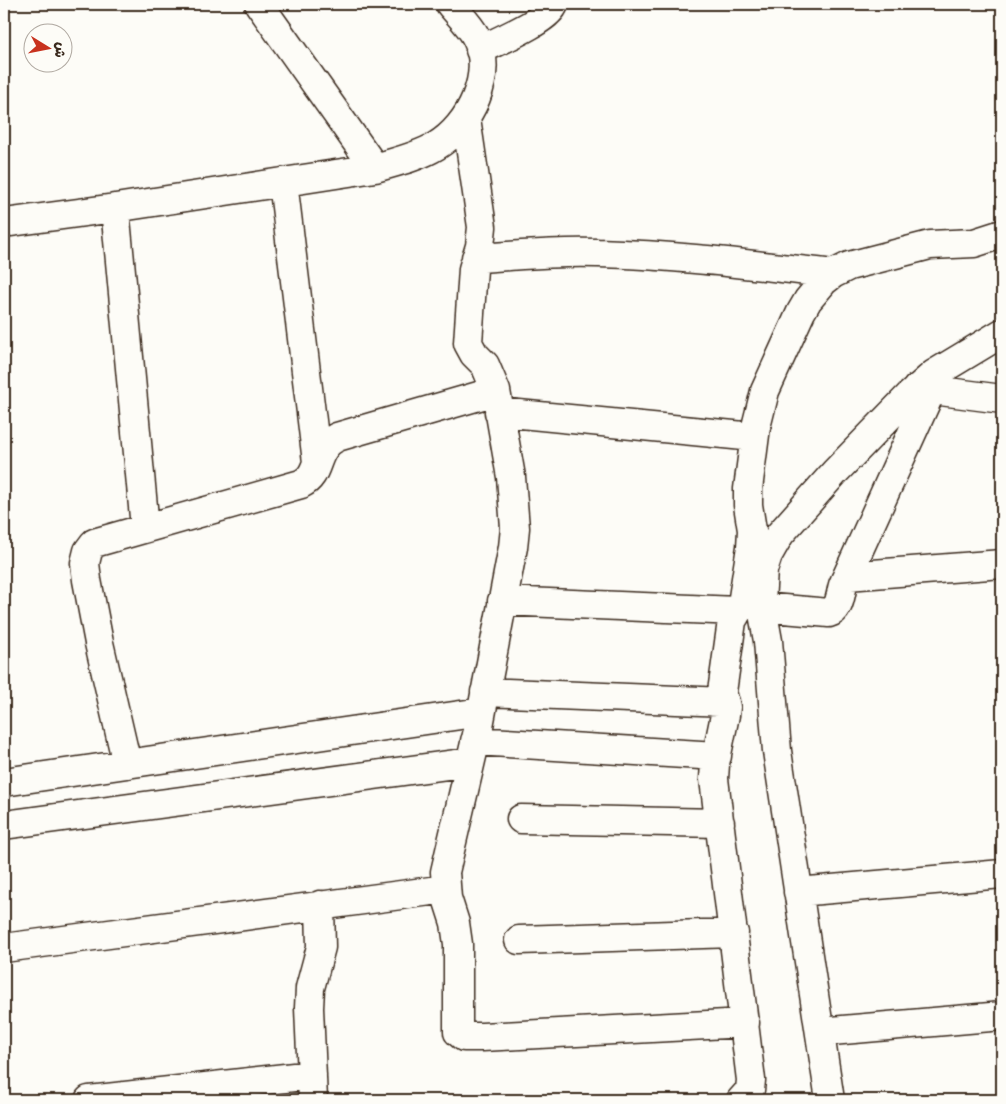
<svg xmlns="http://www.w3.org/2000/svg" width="1006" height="1104" font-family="Caveat,'Playpen Sans Arabic',sans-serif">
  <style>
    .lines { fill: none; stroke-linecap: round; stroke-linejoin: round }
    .minor-casing { stroke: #3b2a1e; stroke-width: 31 }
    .minor { stroke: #fdfcf7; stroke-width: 28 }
  </style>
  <rect width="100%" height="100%" fill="#fdfcf7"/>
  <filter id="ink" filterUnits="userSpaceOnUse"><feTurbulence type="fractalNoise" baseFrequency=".02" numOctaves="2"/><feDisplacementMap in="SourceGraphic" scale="10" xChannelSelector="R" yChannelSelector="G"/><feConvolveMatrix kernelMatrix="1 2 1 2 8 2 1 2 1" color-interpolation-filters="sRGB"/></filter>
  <g filter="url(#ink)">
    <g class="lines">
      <!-- minor casing -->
      <g class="minor-casing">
        <path id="minor" d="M259 4 375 168
          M480 50C496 42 551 19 554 4
          M466 118 482 227 480 246 473 269 468 343 474 354 485 365 496 391 511 477 515 528 513 547 479 726 445 872 447 898 455 923 458 944V1032L464 1037H482L745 1023
          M283 182 317 462
          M115 208 145 528
          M4 223 115 208 375 168C395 162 418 157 436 146 470 126 495 74 476 37 470 25 458 14 450 4
          M476 258C516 256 557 251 598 253 676 255 755 265 833 274
          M917 388 1002 399
          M499 412 754 437
          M847 576 1002 564
          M502 601 737 611
          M761 607 829 613C840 610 840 595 843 585L932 389
          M485 692 725 702
          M475 741 717 756
          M127 764 99 643 87 580 85 563 88 551 94 543 301 484C322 474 312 450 337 437L496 391
          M4 782 481 712
          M521 819 720 823
          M4 825 470 762
          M798 892 1002 874
          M519 940 734 933
          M4 948 446 889
          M820 1032 1002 1016
          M89 1100 312 1075
          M313 1100 309 1008 310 988 321 947 320 905
          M741 1100 750 1090 751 1080 714 779 715 764 725 715 726 707 722 692 732 621 742 604 751 547 752 530 748 505V489L756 427 765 391 801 312 808 300 824 281 833 274 849 266 930 245 974 243 1002 234
          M830 1100 777 751 768 641 761 602 763 570 768 555 780 534 835 472 909 396 934 374 1002 333"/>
      </g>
      <!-- minor -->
      <use href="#minor" class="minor"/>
    </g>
  </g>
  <!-- margin -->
  <rect width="1006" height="1104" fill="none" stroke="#fdfcf7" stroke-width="20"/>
  <rect x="10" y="10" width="986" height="1084" fill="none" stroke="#3b2a1e" stroke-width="2" filter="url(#ink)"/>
  <!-- north arrow -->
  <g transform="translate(48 48) rotate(100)"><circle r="24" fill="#fdfcf7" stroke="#afa8a0"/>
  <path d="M0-4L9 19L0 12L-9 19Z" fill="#c8321e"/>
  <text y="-8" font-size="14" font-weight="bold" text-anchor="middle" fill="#3b2a1e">ش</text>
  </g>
</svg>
